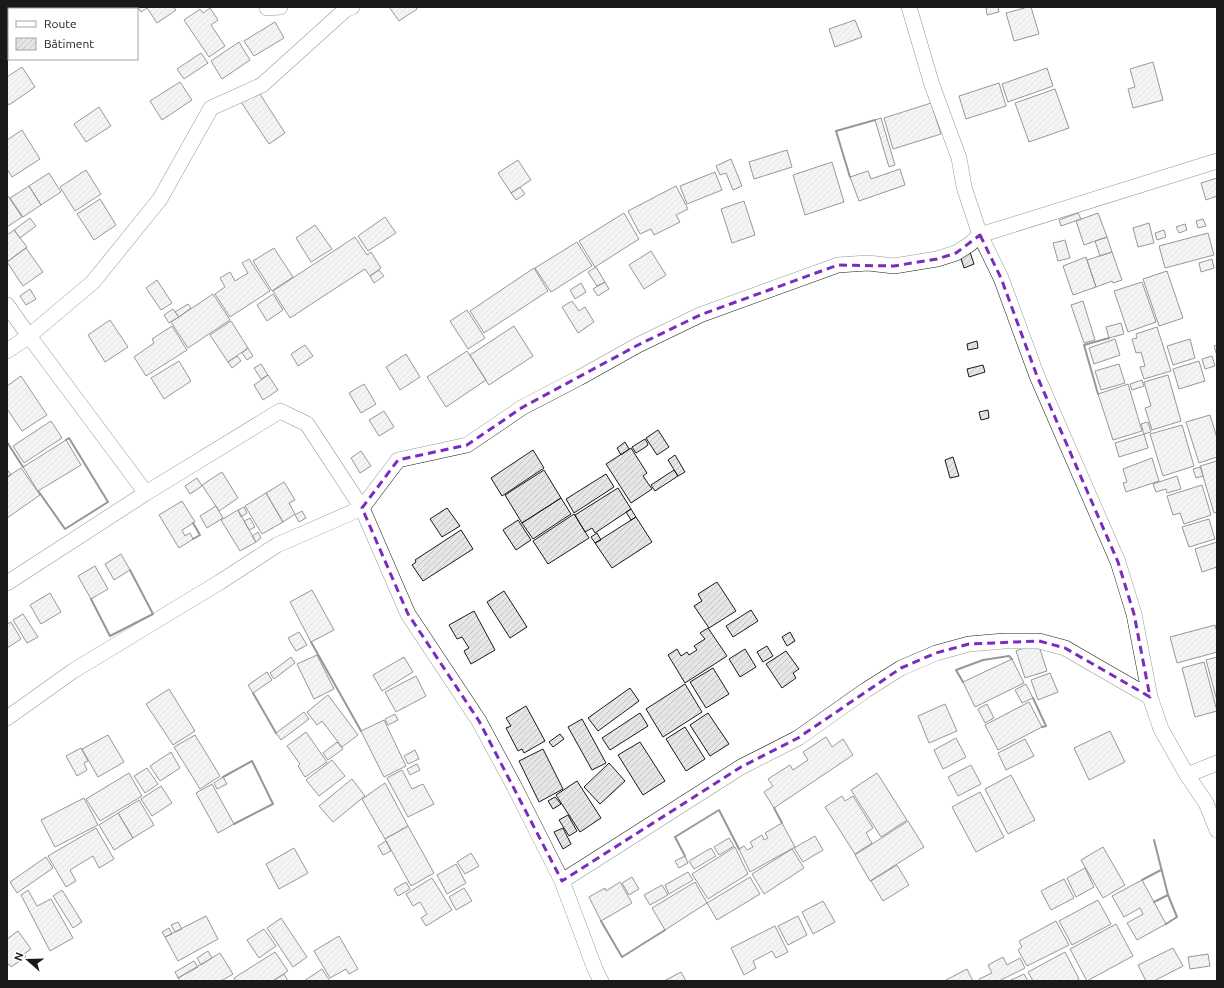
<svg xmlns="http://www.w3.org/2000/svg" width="1224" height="988" font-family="Ubuntu,sans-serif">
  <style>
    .building { fill: url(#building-hatch); stroke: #1a1a1a }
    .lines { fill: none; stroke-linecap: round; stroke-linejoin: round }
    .street-casing { stroke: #1a1a1a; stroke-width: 16 }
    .street { stroke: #fff; stroke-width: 15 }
    .wall { stroke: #1a1a1a; stroke-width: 2 }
    .marked { fill: none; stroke: #7b2cbf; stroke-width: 3; stroke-dasharray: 8 5; stroke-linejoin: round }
  </style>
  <defs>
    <pattern id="building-hatch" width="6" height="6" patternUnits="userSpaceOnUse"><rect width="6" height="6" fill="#e6e6e6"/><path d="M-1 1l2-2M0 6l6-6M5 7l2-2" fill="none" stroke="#c5c5c5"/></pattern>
  </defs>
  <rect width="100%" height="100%" fill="#fff"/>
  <!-- building -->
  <path class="building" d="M138 7H173L176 10 157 23 147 8 141 12Z
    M389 7H416L417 9 399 21Z
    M986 7H998L999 12 987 15Z
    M1028 7H1031L1039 34 1014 41 1006 13Z
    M210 8 218 20 211 25 225 46 209 57 184 20 200 9 203 13Z
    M855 20 862 37 835 47 829 29Z
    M275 22 284 38 254 56 244 41Z
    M239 42 250 60 222 79 211 61Z
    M201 53 208 63 184 79 177 69Z
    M1153 62 1163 100 1133 108 1128 89 1135 87 1130 69Z
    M22 67 35 87 9 105 7 102V77Z
    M1047 68 1053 86 1008 102 1002 84Z
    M180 82 192 100 162 120 150 101Z
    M999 83 1006 106 966 119 959 96Z
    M1055 89 1069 128 1029 142 1015 103Z
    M258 91 285 133 269 144 241 102Z
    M931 103 941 134 893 149 884 118Z
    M99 107 111 126 86 142 74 124Z
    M881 118 895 165 889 167 875 120Z
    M22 130 40 159 12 177 7 169V140Z
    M787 150 792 167 754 179 749 162Z
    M731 159 742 186 733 190 726 173 720 175 716 166Z
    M518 160 531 180 511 193 498 173Z
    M832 162 844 202 805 215 793 175Z
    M900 169 905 185 859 201 850 177 868 171 871 179Z
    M86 170 101 194 75 211 60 187Z
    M715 172 722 190 687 204 680 186Z
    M49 173 61 192 41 205 29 186Z
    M1217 178V196L1206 200 1201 183Z
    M29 186 41 205 23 217 10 198Z
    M676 186 688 209 676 215 680 222 654 235 651 229 640 234 628 211Z
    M520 187 525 194 516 200 511 193Z
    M8 196 22 217 7 227V197Z
    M100 199 116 225 94 240 77 214Z
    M744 201 755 235 732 243 721 209Z
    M624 213 639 239 595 267 579 241Z
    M1078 213 1081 219 1061 226 1059 220Z
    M1098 213 1107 237 1084 245 1076 221Z
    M385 217 396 233 368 251 358 236Z
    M30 218 36 226 20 238 14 230Z
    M1203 219 1206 226 1198 228 1196 221Z
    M1149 223 1154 243 1138 247 1133 228Z
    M1185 224 1187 230 1179 233 1176 227Z
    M315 225 332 249 311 262 296 238Z
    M14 230 27 247 7 262V235Z
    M1164 230 1166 237 1157 240 1155 233Z
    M1208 233 1214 255 1165 268 1159 246Z
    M355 237 367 255 371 252 381 268 370 276 365 269 290 318 273 291Z
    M1107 237 1112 252 1100 256 1095 241Z
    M1065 240 1070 258 1058 261 1053 243Z
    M577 242 592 266 551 292 535 268Z
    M26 248 43 272 23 286 7 262Z
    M274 248 293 277 272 291 253 261Z
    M651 251 666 275 644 289 629 265Z
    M970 252 974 264 964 268 960 255Z
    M1112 252 1122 280 1113 283 1112 281 1096 287 1087 260Z
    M1086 257 1096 287 1073 295 1063 266Z
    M249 259 270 291 230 317 215 294 225 287 220 278 230 272 235 281 248 273 242 263Z
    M1212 259 1214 268 1201 272 1199 263Z
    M596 267 605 282 597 286 588 272Z
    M534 268 548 291 484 333 470 311Z
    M379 270 384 276 374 283 370 276Z
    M1167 271 1183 318 1159 326 1143 279Z
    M157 280 172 303 161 310 146 288Z
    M605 282 609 289 598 296 593 289Z
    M1142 282 1156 322 1128 332 1114 291Z
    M581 283 586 292 575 299 570 290Z
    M30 289 36 299 26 305 20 296Z
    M213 294 230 320 188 348 171 322Z
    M273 294 283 310 267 321 257 305Z
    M572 301 579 311 585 307 594 322 578 333 562 307Z
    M1083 301 1095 340 1084 343 1071 305Z
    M188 304 191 308 179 317 175 312Z
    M173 309 179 317 169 323 164 315Z
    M467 310 485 338 468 349 450 321Z
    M110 320 128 347 105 362 88 335Z
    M231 321 248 348 228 362 210 335Z
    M1121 323 1124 334 1109 338 1106 327Z
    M172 326 187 350 146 376 134 357 154 343 152 339Z
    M514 326 533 356 489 385 470 355Z
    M1157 327 1171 371 1144 379 1140 367 1145 366 1141 352 1136 353 1132 339 1137 338 1136 334Z
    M1115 339 1120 355 1094 364 1089 348Z
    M1190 339 1195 358 1173 365 1167 346Z
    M977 341 978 348 968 350 967 344Z
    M305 345 313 356 298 366 291 354Z
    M1217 345V356L1214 346Z
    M248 348 253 356 247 360 242 353Z
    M467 351 486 380 446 407 427 377Z
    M406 354 420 377 400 390 386 367Z
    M237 356 241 361 232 368 228 362Z
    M1212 356 1215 366 1205 369 1202 359Z
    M179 361 191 381 164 399 151 378Z
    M1199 361 1205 381 1179 389 1173 369Z
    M261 364 268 375 261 379 254 368Z
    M1119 364 1125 383 1101 390 1095 371Z
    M983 365 985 372 969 377 967 369Z
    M268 375 278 390 263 400 254 385Z
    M1168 375 1181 421 1152 430 1145 408 1151 406 1144 382Z
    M21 376 47 415 22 431 7 409V386Z
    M1142 380 1144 386 1132 390 1130 384Z
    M364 384 376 404 361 413 349 393Z
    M1128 384 1142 431 1113 440 1098 394Z
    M988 410 989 418 981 420 979 412Z
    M384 411 394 427 379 436 369 420Z
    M1210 415 1217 438V457L1199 463 1186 422Z
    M51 421 62 438 24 463 13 446Z
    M1148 422 1151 432 1144 434 1141 424Z
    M1182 425 1194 466 1163 476 1150 434Z
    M658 430 669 447 657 455 646 438Z
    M1144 434 1148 448 1119 457 1115 443Z
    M645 439 648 444 647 446 636 453 632 447Z
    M66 440 81 465 38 491 23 467Z
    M625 442 629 449 621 455 617 448Z
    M631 448 647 473 643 476 652 489 631 503 606 464Z
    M533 450 544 468 502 496 491 478Z
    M361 451 371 466 360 473 351 458Z
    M675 455 685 472 678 476 668 460Z
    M953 457 959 476 950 478 945 460Z
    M1152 458 1159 481 1126 492 1123 483 1127 482 1123 469Z
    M1217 461V512L1214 513 1200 466Z
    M1201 467 1203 476 1196 478 1193 469Z
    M21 468 40 495 7 518V477Z
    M7 469 11 475 7 477Z
    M544 470 561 498 522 523 505 495Z
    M674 470 678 476 655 491 651 485Z
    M222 472 238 498 219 511 202 485Z
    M606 474 614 487 574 513 566 499Z
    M1177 476 1181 489 1167 493 1166 489 1156 492 1153 484Z
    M197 478 202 486 190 494 185 486Z
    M284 482 295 500 289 503 295 514 283 522 266 493Z
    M1202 485 1211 515 1184 524 1180 513 1173 515 1167 496Z
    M618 488 631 509 595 533 592 528 585 532 575 515Z
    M266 493 283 522 262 534 245 506Z
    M561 498 571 514 533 539 522 523Z
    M182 501 195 522 182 530 185 536 190 533 193 539 179 548 159 515Z
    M216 506 223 518 207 528 200 516Z
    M244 507 247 513 241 517 238 510Z
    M447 508 460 526 442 537 430 519Z
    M631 509 636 517 631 520 626 512Z
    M238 510 256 542 240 551 221 520Z
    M302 511 306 518 299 522 295 515Z
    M574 514 589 538 548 564 533 541Z
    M636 517 652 542 612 568 595 543Z
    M250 518 255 527 249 530 244 521Z
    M1209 519 1215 539 1189 547 1182 527Z
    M518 520 531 540 516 550 503 530Z
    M461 530 473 549 423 581 412 565 416 562 415 560Z
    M258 532 261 538 256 542 252 536Z
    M597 533 601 540 595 543 591 537Z
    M1217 542V567L1202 572 1195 549Z
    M121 554 130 570 114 580 105 564Z
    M95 566 108 589 91 599 78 576Z
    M717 582 736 611 709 628 694 606 702 601 698 594Z
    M312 590 334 630 311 642 290 602Z
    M504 591 527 627 510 638 487 602Z
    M50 593 61 612 41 624 30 605Z
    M751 610 758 621 733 637 726 626Z
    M474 611 495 650 471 664 464 651 469 648 462 637 457 639 449 625Z
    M23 614 38 637 27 643 13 620Z
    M11 622 21 639 7 648V624Z
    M1215 625 1217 632V652L1177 663 1170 637Z
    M708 628 727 656 685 683 668 655 677 649 681 656 687 652 689 655 697 650 694 646 705 639 700 633Z
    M299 632 307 645 296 651 288 638Z
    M790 632 795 641 787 646 782 637Z
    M1038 643 1047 671 1025 678 1016 651Z
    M767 646 773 656 763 662 757 652Z
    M745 649 756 667 740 677 729 659Z
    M786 651 799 669 793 673 796 678 782 688 766 664Z
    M317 655 334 689 314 699 297 664Z
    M291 657 295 663 274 679 270 673Z
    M404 657 413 672 382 691 373 675Z
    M1217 657V701L1206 660Z
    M1012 659 1024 683 975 707 963 682Z
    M1204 662 1217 711 1195 717 1182 668Z
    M713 668 729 694 706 708 690 682Z
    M267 672 272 680 253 693 248 685Z
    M1050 673 1058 692 1038 700 1031 680Z
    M416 676 426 696 396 712 385 692Z
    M685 684 702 712 663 737 646 709Z
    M1026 684 1033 698 1022 703 1015 690Z
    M630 688 639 701 598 731 588 718Z
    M169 689 195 731 173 745 146 704Z
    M328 695 358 735 342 747 322 721 317 725 307 712Z
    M1029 702 1042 727 998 750 985 725Z
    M945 704 957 731 929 743 918 716Z
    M987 704 994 718 985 723 978 709Z
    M526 706 545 741 524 753 522 749 518 751 506 728 511 726 506 718Z
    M304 712 309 719 281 740 276 733Z
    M640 713 648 726 610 750 602 738Z
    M708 713 729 744 710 756 690 725Z
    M395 714 398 720 388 725 385 719Z
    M582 719 606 763 592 770 568 727Z
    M384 720 406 766 384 777 361 731Z
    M685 727 705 759 686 771 666 739Z
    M1110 731 1125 762 1089 780 1074 748Z
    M306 732 327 762 305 777 298 766 300 764 287 746Z
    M560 734 564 739 553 747 549 742Z
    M108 735 124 762 98 777 82 749Z
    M195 735 220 776 200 789 174 747Z
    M826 737 832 747 843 739 853 755 774 808 764 792 773 786 768 779 790 765 793 770 808 760 803 752Z
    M956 738 966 757 943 769 934 750Z
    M1025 739 1034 756 1006 770 998 753Z
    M337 742 343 749 328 760 323 753Z
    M640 742 665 781 643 795 618 755Z
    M81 748 88 761 84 763 87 770 77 776 66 756Z
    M543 749 563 789 539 802 519 761Z
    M415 750 419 759 408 764 404 756Z
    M171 752 180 768 160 781 150 766Z
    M332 760 345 776 319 796 306 780Z
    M609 763 625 781 600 804 584 787Z
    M417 764 420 770 410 775 407 769Z
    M971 765 981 784 958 796 948 777Z
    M147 768 158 784 145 793 134 776Z
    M402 770 412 789 423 784 434 804 408 817 387 778Z
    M129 773 142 796 100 821 86 799Z
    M877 773 907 820 881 837 851 790Z
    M1011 775 1035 820 1008 834 985 789Z
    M223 777 227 784 217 789 214 783Z
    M352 779 365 796 333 822 319 806Z
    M577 781 601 818 580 832 556 795Z
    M385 783 408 826 385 839 362 799Z
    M212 784 234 824 218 833 196 793Z
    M161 786 172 803 152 816 141 799Z
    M980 792 1004 837 976 852 952 807Z
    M842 796 845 801 853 796 873 828 866 833 872 843 855 854 825 807Z
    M555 797 561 804 553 809 548 801Z
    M84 798 98 825 55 847 41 820Z
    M139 800 154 825 133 838 118 813Z
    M118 813 133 838 114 850 99 825Z
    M568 815 577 831 569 836 559 820Z
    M908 821 924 847 870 881 855 855Z
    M782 823 795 847 750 872 739 849 744 846 747 850 753 847 750 842 762 835 764 840 768 838 765 833Z
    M408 826 434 873 411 886 385 839Z
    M96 828 114 859 99 868 93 856 70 870 76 881 66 887 48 856Z
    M563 828 571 844 563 849 554 832Z
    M815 836 823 850 803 862 794 848Z
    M729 838 734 846 719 855 714 847Z
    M386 841 391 851 383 855 378 846Z
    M735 847 748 874 708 899 692 874Z
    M1103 847 1125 885 1103 898 1081 860Z
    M294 848 308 873 279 889 266 864Z
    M711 848 716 856 694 869 689 861Z
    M792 849 804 868 764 894 752 874Z
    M471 853 479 866 465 874 457 862Z
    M685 856 688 863 679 868 675 861Z
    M46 857 53 868 17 893 10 882Z
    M456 864 466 883 447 894 437 875Z
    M897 865 909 885 883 901 871 881Z
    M1085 868 1094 887 1076 897 1067 878Z
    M688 872 693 880 669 894 665 885Z
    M632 877 639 889 629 895 622 883Z
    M750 877 760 894 717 920 707 903Z
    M432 878 452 910 426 926 421 918 427 914 420 902 413 906 406 894Z
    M1064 879 1074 898 1051 910 1041 891Z
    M1142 880 1166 924 1137 940 1127 923 1143 914 1140 908 1124 917 1112 896Z
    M406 882 410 889 398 896 394 889Z
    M620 882 632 903 601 921 589 897 605 888 606 891Z
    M695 882 707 903 665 930 652 908Z
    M662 885 668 895 650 905 644 895Z
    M464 888 472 901 456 910 449 897Z
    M28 890 37 906 51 899 73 938 50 951 21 895Z
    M62 890 82 922 73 928 53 896Z
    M1098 900 1111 924 1072 945 1059 921Z
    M823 901 835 922 813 934 802 912Z
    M206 916 218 939 178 961 165 937Z
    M798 916 807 935 788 945 778 926Z
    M281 918 307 957 293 967 267 928Z
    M1056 921 1069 945 1027 966 1018 950 1022 947 1019 941Z
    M178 922 182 929 175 932 171 925Z
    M1116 924 1133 956 1087 981 1070 949Z
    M775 926 788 952 776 958 772 951 753 961 756 968 744 975 731 948Z
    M169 928 172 934 165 937 162 932Z
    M264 929 276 946 259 958 247 940Z
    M18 931 31 949 24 954 26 957 11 967 9 964 7 965V939Z
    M339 936 358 969 349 974 346 969 330 978 314 951Z
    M1173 948 1183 966 1154 981H1146L1138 965Z
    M208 951 212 958 201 965 197 958Z
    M275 952 288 971 273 981H236L234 978Z
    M1065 952 1079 979 1076 981H1033L1028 972Z
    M220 953 233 974 221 981H180L178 978Z
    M1208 954 1210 966 1190 969 1188 957Z
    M1003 957 1007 965 1020 958 1025 968 999 981H980L979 979 992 973 988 965Z
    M194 961 198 967 178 978 175 972Z
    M322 969 330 981H304Z
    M967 969 973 981H944Z
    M681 972 686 981H664Z
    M284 974 288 981H273Z
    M1024 974 1028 981H1009Z"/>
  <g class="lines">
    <!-- street casing -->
    <g class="street-casing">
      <path id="street" d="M909 7 932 85 959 158 964 187 980 235 1001 278 1037 376 1118 562 1134 614 1150 697 1161 729 1187 775 1206 803 1217 830
        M267 8 280 7
        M7 305 29 336 146 493
        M7 351 29 336 93 282 160 199 211 108 262 85 345 10 352 7
        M7 583 146 493 280 411 307 424 362 508 408 614 479 721 514 786 562 881 595 969 601 981
        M7 718 73 671 220 582 277 545 362 508 398 460 467 445 523 407 579 378 638 345 700 315 838 265 868 263 894 266 937 259 956 253 970 244 980 235 1217 161
        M1187 775 1217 763
        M562 881 741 767 798 738 866 690 901 668 936 653 969 644 1004 641H1039L1065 648 1150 697"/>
    </g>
    <!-- street -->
    <use href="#street" class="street"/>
    <!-- wall -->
    <path class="wall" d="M850 177 836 131 875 120
      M1098 394 1084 345 1109 338
      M7 442 23 467
      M39 492 65 529 108 502 69 438 66 440
      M193 523 200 535 193 539
      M91 599 110 636 153 614 130 570
      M311 642 361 731
      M963 682 956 670 983 660 1009 656 1012 659
      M253 693 276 733
      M1033 698 1046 726 1042 727
      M223 777 252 761 273 804 234 824
      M774 808 782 823
      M1154 840 1168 895 1177 917 1166 924
      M685 856 675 837 719 810 739 849
      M1142 880 1161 870
      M1154 902 1168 895
      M601 921 622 957 665 930"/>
  </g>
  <!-- marked area -->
  <path d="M0 0H1224V988H0ZM980 235 1001 278 1037 376 1118 562 1134 614 1150 697 1065 648 1039 641 969 644 936 653 901 668 798 738 741 767 562 881 479 721 408 614 362 508 398 460 467 445 523 407 638 345 700 315 838 265 894 266 937 259 956 253Z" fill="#fff" fill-opacity=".55" fill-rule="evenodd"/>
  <path class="marked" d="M980 235 1001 278 1037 376 1118 562 1134 614 1150 697 1065 648 1039 641 969 644 936 653 901 668 798 738 741 767 562 881 479 721 408 614 362 508 398 460 467 445 523 407 638 345 700 315 838 265 894 266 937 259 956 253Z"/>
  <!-- border -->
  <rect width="1224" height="988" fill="none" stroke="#1a1a1a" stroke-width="16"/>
  <!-- legend -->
  <rect x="8" y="8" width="130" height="52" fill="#ffffff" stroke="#a3a3a3"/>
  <rect x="16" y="21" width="20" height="6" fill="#ffffff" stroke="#a3a3a3"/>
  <text x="44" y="28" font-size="12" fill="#1a1a1a">Route</text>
  <rect x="16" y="38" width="20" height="12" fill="url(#building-hatch)" stroke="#a3a3a3"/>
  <text x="44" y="48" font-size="12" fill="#1a1a1a">Bâtiment</text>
  <!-- north arrow -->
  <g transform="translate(28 960) rotate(290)" stroke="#ffffff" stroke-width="3" paint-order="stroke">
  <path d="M0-3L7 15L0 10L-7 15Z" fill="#1a1a1a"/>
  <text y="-6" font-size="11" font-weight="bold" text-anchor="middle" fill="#1a1a1a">N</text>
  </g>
</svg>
